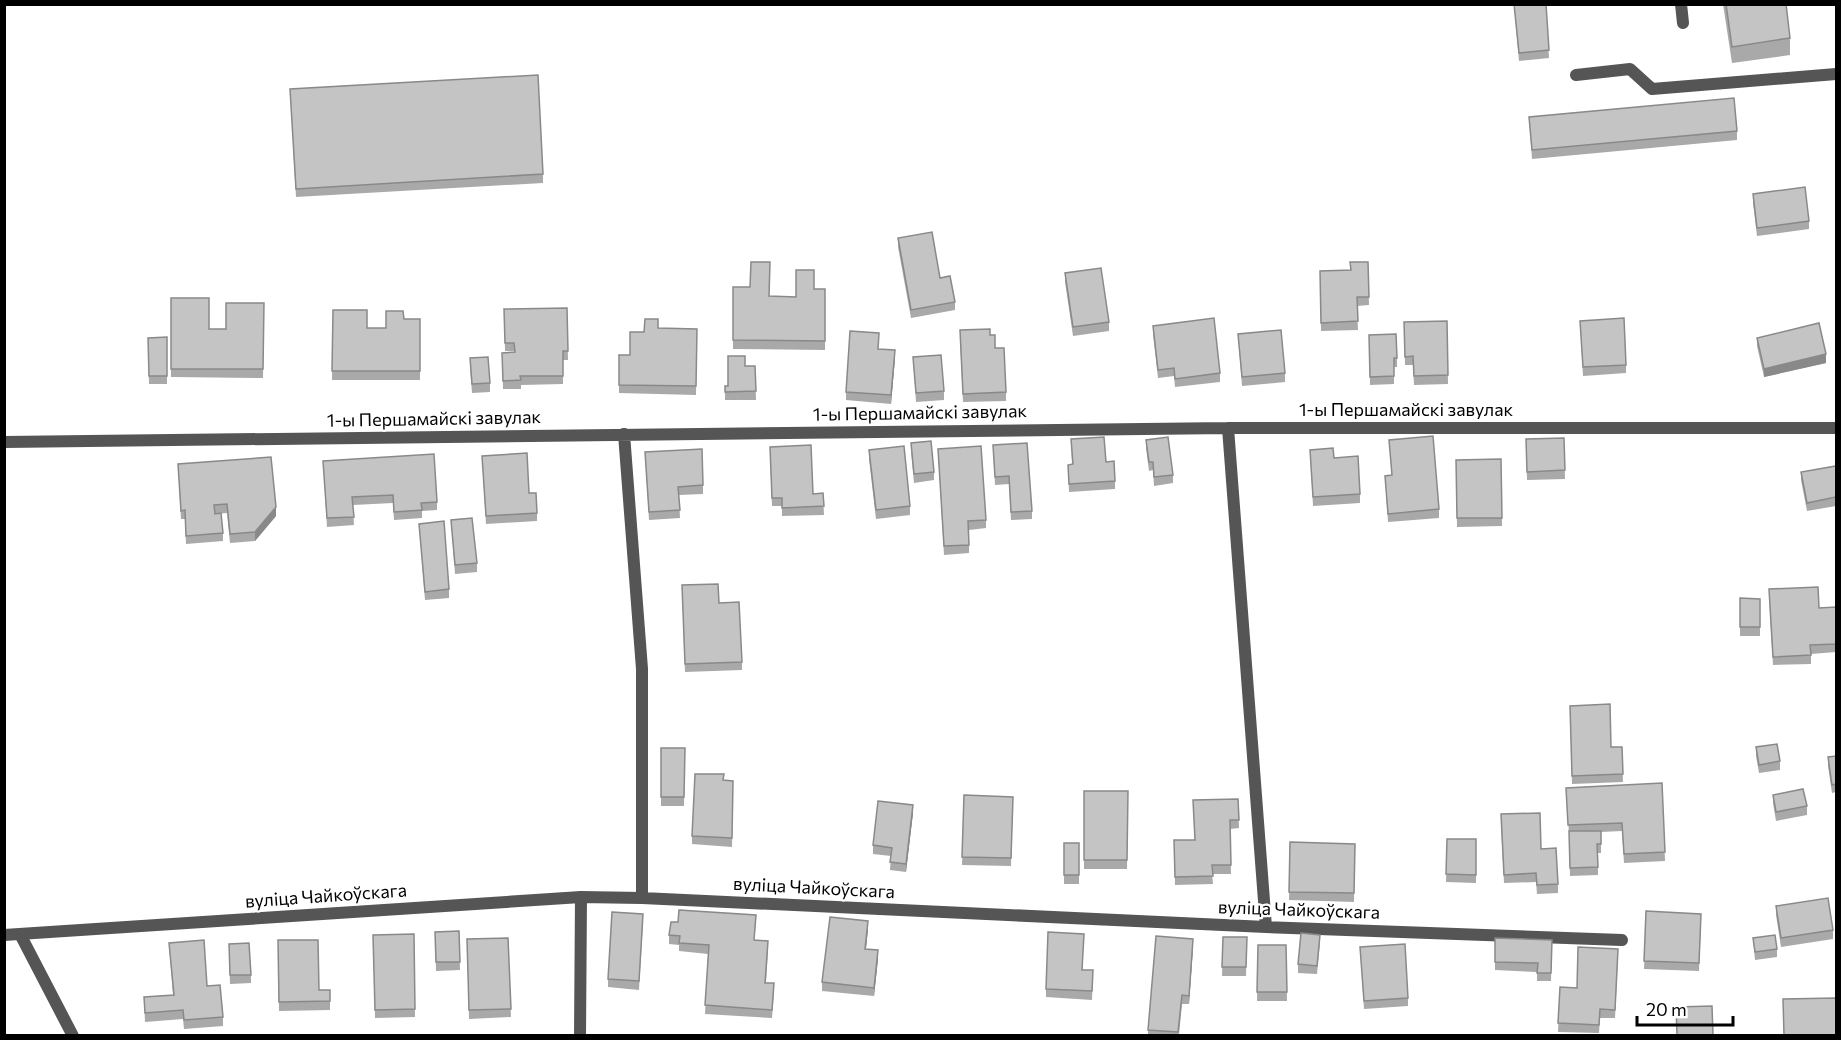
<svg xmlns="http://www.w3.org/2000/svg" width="1841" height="1040" font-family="Commissioner,sans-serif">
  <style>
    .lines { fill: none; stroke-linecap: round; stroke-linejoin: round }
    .lane { stroke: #555; stroke-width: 12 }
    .street { stroke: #555; stroke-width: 12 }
    .wall { fill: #a9a9a9 }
    .shaded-wall { fill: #898989 }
    .building { fill: #c4c4c4; stroke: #898989; stroke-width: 1.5 }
    .labels { text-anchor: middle; stroke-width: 4.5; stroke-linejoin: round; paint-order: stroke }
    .street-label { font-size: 18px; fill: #000; stroke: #fff }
  </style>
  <rect width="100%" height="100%" fill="#fff"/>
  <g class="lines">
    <!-- lane -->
    <path class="lane" d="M1681 4 1683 23
      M1576 75 1630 69 1652 89 1836 74
      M21 936 73 1036
      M580 1036 581 897"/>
    <!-- street -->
    <path class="street" d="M1228 428 1266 927
      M624 434 642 669V898
      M4 442 1228 428H1836
      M4 935 581 897 642 898 1266 927 1622 940"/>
  </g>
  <!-- wall -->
  <path class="wall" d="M1514 4H1546L1549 58 1519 61Z
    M1723 4H1786L1790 38V55L1732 63Z
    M290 89 543 174V183L296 197Z
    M1529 117 1737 131V140L1532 159Z
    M1753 194 1809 221V229L1757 236 1753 203Z
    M898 238 940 278 955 302V310L911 318 898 247Z
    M1368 262 1369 305 1357 306 1358 330 1321 331 1320 271 1351 270Z
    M1065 273 1109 322V331L1073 336 1065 282Z
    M733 287 769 296 796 297 814 289H825V350L733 349Z
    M171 298 209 329H226L264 303 263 378 171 377Z
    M567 308 568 360H563V384L521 385V389H503L502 353 515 352 514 351H505L504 309Z
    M333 310 367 328H386L404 319H420V380H332Z
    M1447 321 1448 384 1414 385 1413 365H1405L1404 322Z
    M1580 321 1626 365V373L1583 376Z
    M1153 326 1220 373V382L1175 387 1174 376 1158 378 1153 334Z
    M658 328 697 329 696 395 619 393V355H630L644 332Z
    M1238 334 1285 373V382L1242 386Z
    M990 335 995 348 1006 392V401L963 402 960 339Z
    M1369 335 1397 358V367H1394V384L1370 385Z
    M167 337V384H149L148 338Z
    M1757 338 1826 363 1764 377 1757 346Z
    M878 349 895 358 891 404 846 400V392Z
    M913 357 944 391V400L916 402Z
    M470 366 490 383V392L472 393Z
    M745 366H755L756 400H725V386H728Z
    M1564 438 1565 479 1527 480 1526 439Z
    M1071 439 1106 462 1115 481V489L1069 492 1068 465 1072 464Z
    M1146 440 1173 475V483L1154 486 1153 470 1149 471 1146 448Z
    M1389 440 1439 509V518L1388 522 1385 476 1392 475Z
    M911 443 934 472V480L914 483 911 451Z
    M993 445 1032 511V519L1011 520 1009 484 995 485Z
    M938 449 986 520V528L969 530V553L944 555Z
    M869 450 910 506V515L876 519 869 459Z
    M1310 450 1334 458 1360 494V503L1313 506Z
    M645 452 703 485V494L679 495 680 518 649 520Z
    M770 455 813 494 823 493 824 515 782 516V506H772Z
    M482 456 529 493 537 513V521L486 524Z
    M1501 459 1502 526 1457 527 1456 460Z
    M323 461 437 502V510L422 511V518L394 520 393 503 353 505 354 525 327 527Z
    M178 464 276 516 255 541 230 543 227 513 215 514 223 533V541L186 544 185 519H181Z
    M1836 466V506L1807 511 1801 480V472Z
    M451 520 477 563V572L455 574Z
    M419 524 449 589V598L425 600Z
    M682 585 719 603 742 662V670L685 672Z
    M1769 597 1819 608 1836 607V652L1811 654V664L1773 665Z
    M1740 598 1760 599V636H1740Z
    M1570 706 1611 747H1622L1623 782 1572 784Z
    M1756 747 1780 761V770L1759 773 1756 756Z
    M661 748H685L684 806H661Z
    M1836 756V792L1832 793 1828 766V757Z
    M733 781 732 847 692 844V836Z
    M1662 783 1665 861 1624 863 1622 831 1601 832V853H1598V875L1570 876 1569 834 1566 788Z
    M1084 791H1128L1127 869H1084Z
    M964 795 1013 797 1011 866 962 865Z
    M1773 795 1807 806V815L1776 821 1773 803Z
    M1238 799 1239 828 1230 829 1231 874H1212L1213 884 1175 885 1174 840H1194Z
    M913 813 906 872 890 870 891 856 873 854V845Z
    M1501 823 1541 849 1558 884V893L1537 894 1536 882 1504 883Z
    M1447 839H1476V883L1446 882Z
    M1290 842 1355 844 1354 902 1289 900Z
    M1064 843H1079V884H1064Z
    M1776 906 1833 930V939L1781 947 1776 915Z
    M1646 911 1701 922 1699 971 1644 969Z
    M643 922 639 990 608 987V979Z
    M756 923 754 940 768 950 766 983 774 992 772 1018 705 1014 708 954 679 951V945L669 944V935Z
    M868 929 866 949 878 959 874 996 822 991V982Z
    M459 931 460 970 436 971 435 932Z
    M414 934 415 1017 375 1018 373 935Z
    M1223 937H1247L1246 976H1222Z
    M508 938 511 1017 469 1019 467 939Z
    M1495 938 1552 940 1551 981H1537V972L1495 970Z
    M1753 938 1777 949V957L1755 960Z
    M278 940 319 990H330V1010L279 1011Z
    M169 943 207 986 223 1017V1026L184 1029 183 1019 145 1022 144 997 173 995Z
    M1320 943 1317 974 1298 973V964Z
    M1258 945H1286L1287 1001H1257Z
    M1193 947 1189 1004H1182L1179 1035H1148V1030Z
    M1360 947 1408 998V1006L1364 1009Z
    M229 953 251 975V983L230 984Z
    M1618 957 1615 1018H1600L1599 1033 1558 1032 1560 987 1577 988Z
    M1083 970H1093L1092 1000 1046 997V989Z"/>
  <!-- shaded-wall -->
  <path class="shaded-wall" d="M895 350V358L891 404V395Z
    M1826 354V363L1764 377V369Z
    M276 507V516L255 541V532Z
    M913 805V813L906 872V864Z
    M868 921V929L865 957V949Z
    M1193 939V947L1189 1004V996Z
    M878 950V959L874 996V988Z"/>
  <!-- building -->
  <path class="building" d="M1514 4H1546L1549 50 1519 53Z
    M1726 4H1786L1790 38 1732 47Z
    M538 75 543 174 296 189 290 89Z
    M1734 98 1737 131 1532 150 1529 117Z
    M1805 187 1809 221 1757 228 1753 194Z
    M932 232 940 278 950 276 955 302 911 310 898 238Z
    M751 262H770L769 296 796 297V270H814V289H825V341L733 340V287H750Z
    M1350 262H1368L1369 297H1357L1358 321 1321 323 1320 271 1351 270Z
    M1101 268 1109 322 1073 327 1065 273Z
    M171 298H209V329H226V303H264L263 369H171Z
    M567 308 568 351H563V376H520L521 380 503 381 502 353 515 352 514 343H505L504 309Z
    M333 310H367V328H386V311H403L404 319H420V371H332Z
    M1214 318 1220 373 1175 379 1174 368 1158 370 1153 326Z
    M1624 318 1626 365 1583 367 1580 321Z
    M645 319H658V328L697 329 696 386 619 385V355H630V332H644Z
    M1447 321 1448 375 1414 376 1413 356 1405 357 1404 322Z
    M1819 323 1826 354 1764 369 1757 338Z
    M990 329V335H995V348H1004L1006 392 963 394 960 330Z
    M1281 330 1285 373 1242 377 1238 334Z
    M850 331 879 333 878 349 895 350 891 395 846 392Z
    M1396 334 1397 358H1394V376L1370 377 1369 335Z
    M167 337V376H149L148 338Z
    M941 355 944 391 916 393 913 357Z
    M728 356H745V366H755L756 391 725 392V386H728Z
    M488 357 490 383 472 384 470 358Z
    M1433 436 1439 509 1388 514 1385 476 1392 475 1389 440Z
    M1104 437 1106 462 1114 461 1115 481 1069 484 1068 465 1073 464 1071 439Z
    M1168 437 1173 475 1154 477 1153 462H1149L1146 440Z
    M1564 438 1565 470 1527 472 1526 439Z
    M931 441 934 472 914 474 911 443Z
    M1027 443 1032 511 1011 512 1009 476 995 477 993 445Z
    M811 445 813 494 823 493 824 506 782 508V498H772L770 447Z
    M904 446 910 506 876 510 869 450Z
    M981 446 986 520 968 521 969 545 944 546 938 449Z
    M1333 448 1334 458 1358 456 1360 494 1313 497 1310 450Z
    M702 449 703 485 678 487 680 510 649 512 645 452Z
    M527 453 529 493H536L537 513 486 516 482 456Z
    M434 454 437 502 421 503 422 510 394 512 393 495 352 497 354 517 327 518 323 461Z
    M271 457 276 507 255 532 230 534 227 504 214 505 215 514 221 513 223 533 186 536 185 510 181 511 178 464Z
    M1501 459 1502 518H1457L1456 460Z
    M1836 466V497L1807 503 1801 472Z
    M472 518 477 563 455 565 451 520Z
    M444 521 449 589 425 592 419 524Z
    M718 584 719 603 739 602 742 662 685 664 682 585Z
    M1818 587 1819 608 1836 607V644L1810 645 1811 655 1773 657 1769 589Z
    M1740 598 1760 599V627H1740Z
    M1610 704 1611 747H1622L1623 774 1572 776 1570 706Z
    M1777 744 1780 761 1759 765 1756 747Z
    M661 748H685L684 797H661Z
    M1836 756V784L1832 785 1828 757Z
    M695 774H724L723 780 733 781 732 838 692 836Z
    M1662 783 1665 852 1624 854 1622 823 1568 825 1566 788Z
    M1803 789 1807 806 1776 812 1773 795Z
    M1084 791H1128L1127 860H1084Z
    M964 795 1013 797 1011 858 962 857Z
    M1238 799 1239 820H1230L1231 865H1212L1213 876 1175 877 1174 840H1195L1193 800Z
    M878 801 913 805 906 864 890 862 892 848 873 845Z
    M1540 813 1541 849 1556 848 1558 884 1537 885 1536 873 1504 875 1501 814Z
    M1569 831H1601V844H1597L1598 867 1570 868Z
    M1447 839H1476V875L1446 874Z
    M1290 842 1355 844 1354 893 1289 892Z
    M1064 843H1079V875H1064Z
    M1828 898 1833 930 1781 938 1776 906Z
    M679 910 756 915 754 940 768 941 765 983H774L772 1010 705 1005 709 945 679 943 680 936 669 935 671 922H678Z
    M1646 911 1701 914 1699 963 1644 961Z
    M612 912 643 914 639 981 608 979Z
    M830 917 868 921 865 949 878 950 874 988 822 982Z
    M459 931 460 962H436L435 932Z
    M1048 932 1084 934 1082 970H1093L1092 991 1046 989Z
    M1301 933 1320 935 1317 966 1298 964Z
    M414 934 415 1009 375 1010 373 935Z
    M1775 935 1777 949 1755 952 1753 938Z
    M1156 936 1193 939 1189 996 1182 995 1178 1032 1148 1030Z
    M1223 937H1247L1246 967H1222Z
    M508 938 511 1009 469 1010 467 939Z
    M1495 938 1552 940 1551 973H1537L1538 963 1495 962Z
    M204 940 207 986 220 985 223 1017 184 1020 183 1010 145 1013 144 997 174 995 169 943Z
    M278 940H318L319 990H330V1001L279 1002Z
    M249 943 251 975H230L229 944Z
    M1405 944 1408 998 1364 1001 1360 947Z
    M1258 945H1286L1287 992H1257Z
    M1578 947 1618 949 1615 1010 1600 1009 1599 1025 1558 1023 1560 987 1577 988Z
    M1836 998V1035H1784L1783 999Z
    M1712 1006 1713 1035H1677L1676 1007Z"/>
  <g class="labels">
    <!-- street labels -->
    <g class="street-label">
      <text x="1406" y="416">1-ы Першамайскі завулак</text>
      <text transform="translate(920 413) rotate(-1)" y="6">1-ы Першамайскі завулак</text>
      <text transform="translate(434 419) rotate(-1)" y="6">1-ы Першамайскі завулак</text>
      <text transform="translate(814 888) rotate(3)" y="6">вуліца Чайкоўскага</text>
      <text transform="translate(326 896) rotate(-4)" y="6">вуліца Чайкоўскага</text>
      <text transform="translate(1299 910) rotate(2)" y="6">вуліца Чайкоўскага</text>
    </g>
  </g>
  <!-- border -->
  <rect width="1841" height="1040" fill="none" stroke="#000000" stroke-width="12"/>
  <!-- scale -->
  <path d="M1637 1016v9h96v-9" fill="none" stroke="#000000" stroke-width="3"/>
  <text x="1646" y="1016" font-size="18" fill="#000000" stroke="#ffffff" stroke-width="4.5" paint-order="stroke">20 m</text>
</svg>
